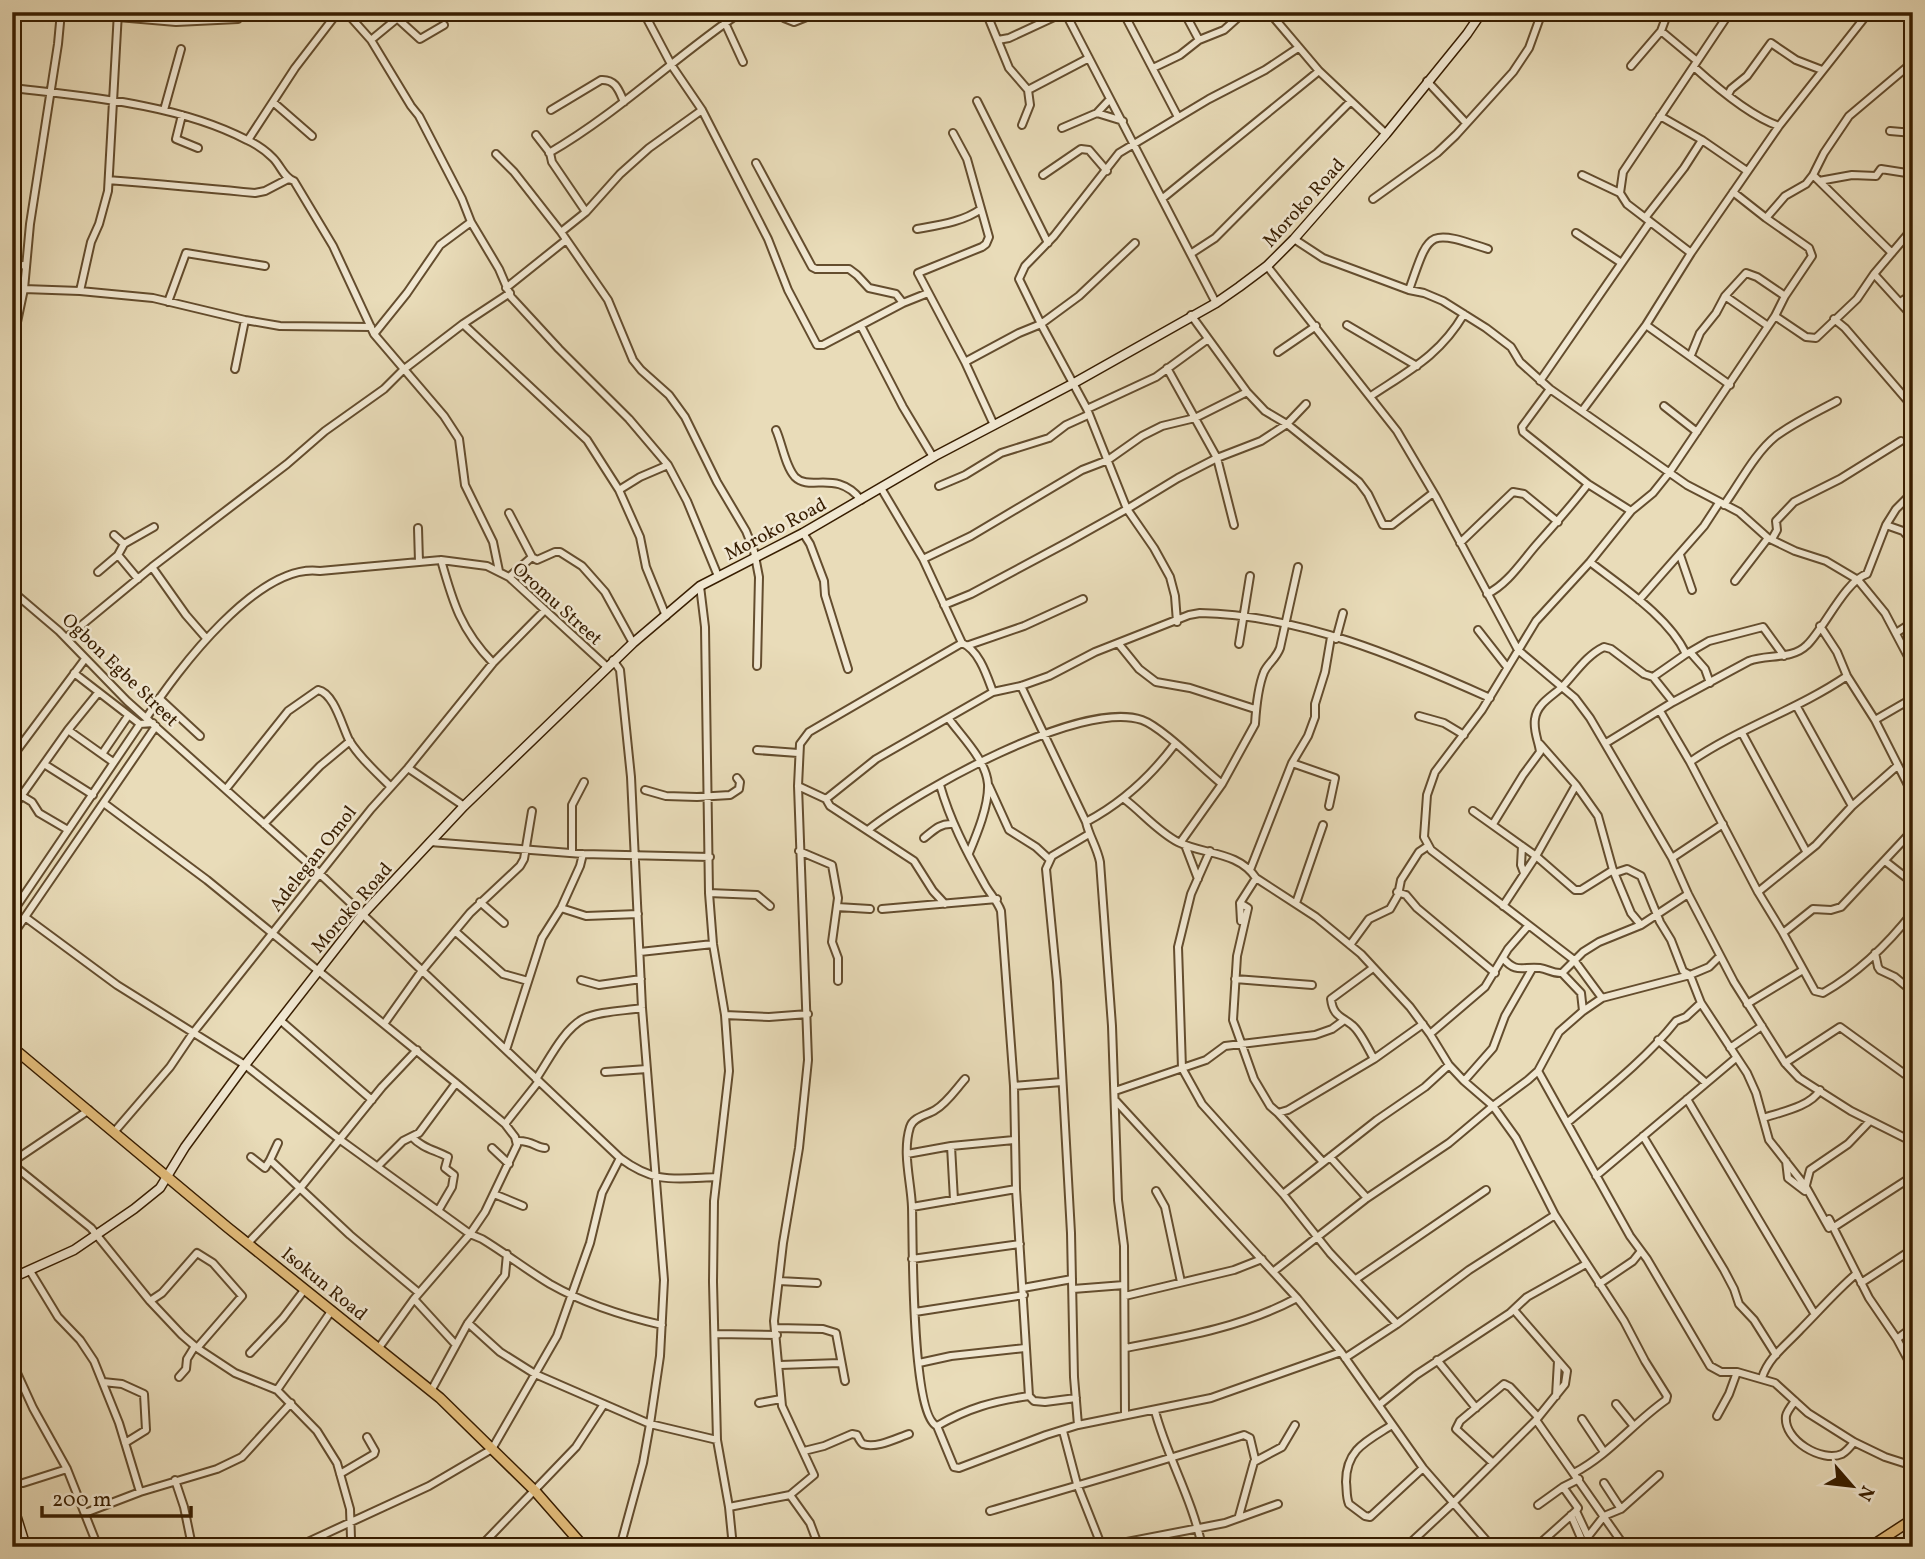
<svg xmlns="http://www.w3.org/2000/svg" width="1925" height="1559" font-family="Vollkorn,serif">
  <style>
    .lines { fill: none; stroke-linecap: round; stroke-linejoin: round }
    .street-casing { stroke: #644d2e; stroke-width: 10 }
    .secondary-casing { stroke: #371d00; stroke-width: 11 }
    .primary-casing { stroke: #371d00; stroke-width: 12 }
    .street { stroke: #f1e8d2; stroke-width: 6 }
    .secondary { stroke: #f1e8d2; stroke-width: 8 }
    .primary { stroke: #e4be7c; stroke-width: 9 }
    .labels { text-anchor: middle; stroke-width: 5; stroke-linejoin: round; paint-order: stroke }
    .street-label { font-size: 19px; fill: #371d00; stroke: #f1e8d2 }
  </style>
  <rect width="100%" height="100%" fill="#e9dcb9"/>
  <filter id="stains"><feTurbulence type="fractalNoise" baseFrequency=".00286" numOctaves="4"/><feColorMatrix values="0 0 0 0 .2 0 0 0 0 .09 0 0 0 0 .02 0 0 0 .5 -.17"/></filter>
  <radialGradient id="worn" r=".72"><stop offset=".6" stop-color="#630" stop-opacity="0"/><stop offset="1" stop-color="#630" stop-opacity=".3"/></radialGradient>
  <g class="lines">
    <!-- street casing -->
    <g class="street-casing">
      <path id="street" d="M346 12 371 40 411 106 419 116 462 199 471 222 499 269 511 297 559 349 629 419 668 465 687 501 718 576
        M720 12 743 62
        M779 12 784 18 794 22 819 12
        M986 12 1009 68 1028 90 1030 105 1022 125
        M1065 12 1216 303
        M1123 12 1178 117
        M1184 12 1199 40
        M1269 12 1319 71 1386 134
        M645 15 672 66 702 110 768 239 788 290 817 345H823L903 303 928 293
        M118 17 176 22 238 19
        M398 19 420 39 444 25
        M1661 31 1697 61
        M371 40 405 12
        M998 40 1009 38 1065 12
        M1631 66 1661 31 1668 12
        M1694 67C1715 86 1752 117 1779 126
        M1153 68 1180 55 1199 40 1224 30 1244 12
        M1427 81 1466 123
        M12 88C89 97 178 104 247 140 256 144 266 151 273 158 281 166 284 178 294 181L333 246 374 334 444 416 459 439 465 485 493 542 499 571
        M1028 90 1089 58
        M1728 95 1731 89 1747 76 1771 43 1796 60 1822 70
        M977 101 1048 243
        M273 102 312 136
        M164 110 181 49
        M551 110 601 80C616 79 619 91 624 102
        M1097 113 1123 121
        M182 115 176 139 198 148
        M1660 116 1702 140 1747 171
        M1062 128 1097 113 1110 99
        M1890 131 1913 133
        M953 133 967 159 989 237 986 244 982 247 918 273 965 362 994 425
        M536 135 550 153 552 162 586 212
        M248 140 295 68 338 12
        M549 153C618 113 675 57 741 12
        M496 154 514 172 561 232 608 300 633 360 641 370 669 395 685 417 717 482 746 531 754 551 759 577 757 666
        M756 163 812 267 816 269H849L857 275 869 288 896 294 903 303
        M1043 175 1081 149 1089 150 1107 171
        M1582 175 1620 193 1627 204 1691 253
        M1813 175 1892 253
        M109 180C157 184 206 188 255 193L265 191 288 179
        M1819 181 1852 175 1876 176 1881 169 1913 174
        M1620 193 1623 172 1730 12
        M1163 198 1319 71
        M1373 199 1437 153 1456 135 1513 72 1529 48 1542 12
        M1645 218 1684 168 1702 140
        M1766 218 1785 196 1806 184 1813 175 1824 153 1849 116 1913 62
        M917 229C939 225 963 222 981 209
        M561 232 586 212 620 174 649 148 702 110
        M1576 233 1620 262
        M1294 239 1323 258 1409 290 1424 293 1443 301 1486 328 1511 347 1520 362 1550 389 1687 485 1739 512 1768 538 1795 551 1826 561 1858 580 1885 613 1913 666
        M1192 253 1215 238 1351 101
        M12 263 26 266
        M1267 266 1397 431 1436 497 1518 650 1575 698 1590 718 1672 858 1688 894 1734 982 1785 1063 1799 1078 1851 1111 1913 1142
        M1874 274 1913 317
        M506 288 566 240
        M24 289 80 291 153 298 245 320 280 326 371 327
        M1409 290C1430 230 1427 229 1488 249
        M80 291 91 242 99 224 108 191 118 12
        M1725 296 1768 326
        M168 302 186 253 265 266
        M1900 302 1913 294
        M1191 315 1247 392 1265 411 1287 424 1359 482 1368 494 1383 525H1392L1433 493
        M1775 316 1806 337 1816 338 1857 299 1874 274 1913 228
        M1834 319 1845 328 1913 407
        M463 324 587 440 619 490 640 537 646 567 666 616
        M1347 325 1417 366
        M1646 325 1730 385
        M861 326 903 407 933 457
        M374 334 407 293 440 245 471 222
        M12 346 24 289 30 224 58 44 61 12
        M1278 352 1316 326
        M1691 355 1700 333 1716 313 1725 296 1746 273 1757 277 1785 296
        M965 362 1019 333 1041 324 1079 296 1135 243
        M1167 368 1217 458 1234 525
        M235 369 245 320
        M1540 381 1650 222
        M1550 389 1522 427 1523 432 1588 484 1631 511
        M1371 396C1410 370 1440 355 1464 314
        M1664 406 1697 432
        M1087 409 1156 377 1208 339
        M1582 411 1646 325 1691 253 1779 126 1869 12
        M776 430C782 443 785 466 795 477 810 492 837 469 861 500
        M939 486 965 475 1001 453 1049 438 1066 425 1088 415
        M881 488 923 559 962 643C979 650 987 676 993 692
        M619 490 640 477 668 465
        M1724 505C1740 483 1754 454 1776 436 1795 422 1817 412 1837 401
        M1886 525 1903 531 1913 542
        M418 528 419 562
        M803 533 810 544 824 581 825 595 848 669
        M114 535 124 544 154 527
        M1772 539 1777 530 1776 521 1794 502 1840 479 1901 441
        M1460 543 1513 492 1524 494 1558 522
        M124 544 118 555 138 579
        M1680 555 1692 590
        M532 557 537 560 555 552H560L582 566 605 592 633 643
        M923 559 971 536 1082 470 1108 460 1142 436 1162 426 1195 418 1247 392
        M441 560C453 603 461 630 493 663
        M1590 562C1622 587 1669 617 1686 654L1690 652 1705 669 1710 683
        M152 567 186 615 206 638
        M98 572 118 555
        M509 577 532 557 509 513
        M1735 581 1768 538
        M700 586 705 627 709 893 713 944 725 1015 729 1071 714 1201 713 1282 717 1440 729 1507 733 1547
        M12 591 59 631 127 701 320 874 620 1158C655 1184 674 1179 716 1177
        M1487 594C1508 584 1522 561 1538 543 1555 524 1572 505 1588 484
        M1639 600 1704 526 1719 503
        M944 605 971 594 1068 542 1127 509 1178 478 1217 458 1261 441 1287 424 1306 404
        M1177 622 1175 596 1170 577 1154 548 1127 509 1087 409 1041 324 1019 279 1025 266 1054 236 1119 153 1209 99 1265 70 1298 48
        M1820 626 1837 652 1847 676 1875 720 1913 795
        M1478 630 1507 667
        M1896 633 1913 622
        M66 638 152 567 287 464 325 431 384 389 403 370 463 324 510 293
        M1336 639 1343 613
        M1118 643 1139 669 1156 682 1190 688 1255 709
        M1239 644 1250 576
        M969 645 1024 626 1083 599
        M1690 652 1709 641 1763 627 1784 656
        M613 660 620 670 631 777 642 1008 664 1280 660 1356 650 1424 643 1463 620 1547
        M74 673 140 724 153 723
        M1653 677 1673 702
        M1021 686 1086 822C1089 836 1097 847 1100 862L1112 1026 1118 1200 1124 1246 1125 1415
        M159 698 200 736
        M1797 707 1852 806
        M1660 711 1690 762 1758 892 1783 933 1815 991 1823 993C1858 973 1888 944 1913 912
        M1419 716 1444 723 1464 735
        M147 717C177 670 259 562 320 571L441 560 487 566 509 577 606 666
        M949 719C962 737 986 760 988 784 989 805 977 834 969 853
        M1875 720 1913 698
        M68 730 113 762
        M1742 733 1806 851
        M1606 743 1673 702 1749 661C1767 654 1792 660 1807 645 1823 630 1846 580 1867 574L1886 525 1896 509 1913 492
        M1540 744 1576 785 1598 816 1613 870 1631 913 1641 925
        M757 750 798 753
        M102 754 128 716
        M12 757 85 659
        M1690 762C1739 728 1797 710 1847 676
        M1292 763 1335 778 1329 806
        M44 764 93 795
        M408 768 464 806
        M940 785C950 820 966 851 984 883 989 893 997 900 1001 911L1014 1086 1016 1189 1029 1396
        M798 786 826 799 830 806 914 861 933 891 945 904
        M989 786 1009 830 1036 847 1049 859
        M226 789 288 711 318 690C334 693 342 726 349 740 359 757 376 772 390 786
        M645 790 666 796 697 797 730 795 739 789 740 782 737 778
        M22 796 32 802 39 813 68 830
        M1123 798C1142 812 1157 831 1178 842 1204 855 1238 851 1256 878L1316 917 1361 954 1410 1007 1430 1034 1449 1065 1464 1081 1493 1106 1516 1138 1555 1215 1624 1321 1645 1361 1667 1396 1666 1400C1633 1423 1610 1454 1574 1473
        M826 799 876 759 993 692 1021 686 1049 676 1095 652 1189 615 1200 613C1300 615 1399 657 1490 698
        M105 804 207 880 456 1083 505 1124 515 1137 517 1145 485 1212 470 1234 414 1299 378 1349
        M12 809 68 730 98 693
        M1473 811 1536 856 1575 890H1581L1613 870
        M1086 822C1122 803 1151 776 1175 744
        M264 824 320 766 350 741
        M1493 824 1523 775 1540 752C1539 742 1533 731 1535 719 1537 703 1553 696 1563 686 1576 672 1587 655 1604 647L1611 649 1644 674 1653 677 1686 654
        M868 830C917 791 1081 699 1142 720 1162 727 1202 768 1222 784
        M924 838C933 831 940 823 952 824
        M430 842 583 854 710 857
        M1180 843 1222 784 1255 724C1256 708 1258 687 1264 672 1268 663 1276 659 1280 648L1298 567
        M1185 845 1198 879
        M1522 846 1521 865 1524 873
        M799 851 832 865 838 898 832 942 838 958V981
        M1210 851 1191 894 1178 947 1182 1068 1202 1104 1283 1194 1330 1253 1397 1324
        M572 853V805L584 782
        M1672 858 1723 824
        M1885 861 1913 883
        M1250 870 1292 763 1308 736 1315 717V704L1325 672 1331 637
        M1615 873 1627 869 1641 876 1660 922 1671 940 1683 971 1690 975 1701 1003 1747 1073 1756 1093 1769 1140 1806 1187 1829 1228
        M1397 892 1406 895 1417 908 1495 973
        M1758 892 1816 845 1852 806 1896 767
        M709 893 757 895 770 906
        M480 902 504 923
        M1240 903 1248 908 1237 956 1233 1020 1254 1079 1270 1106 1278 1113 1323 1162
        M1296 903 1323 825
        M1503 906 1536 856 1576 785
        M837 907 870 909
        M561 908 586 916 638 914
        M882 909 997 899
        M12 913 140 724
        M25 917 117 985 245 1065 339 1139 470 1234 482 1239C505 1253 527 1270 550 1284 585 1304 623 1316 662 1325
        M1241 921 1240 903 1256 878
        M456 932 503 974 528 981
        M1783 933 1813 909 1831 910 1841 907 1913 830
        M12 936 156 726
        M1350 945 1369 919 1390 909 1398 895 1401 880 1419 852 1428 846
        M640 952 713 944
        M1875 953 1878 967 1880 970 1895 977 1913 992
        M1503 958C1516 974 1523 966 1540 968 1548 969 1553 974 1562 973L1581 993 1583 1011
        M1373 968 1331 999C1333 1016 1341 1016 1352 1025 1361 1032 1368 1049 1374 1059
        M1562 973 1583 952 1599 942 1641 925 1688 894
        M1235 979 1312 985
        M581 980 599 985 641 979
        M1602 998 1574 960 1431 850 1424 837 1427 795 1435 772 1482 710 1536 621 1590 562 1631 511 1653 493 1669 473 1775 316 1785 296 1812 256 1809 248 1766 218 1733 192
        M1747 1004 1803 970
        M725 1015 769 1017 808 1014
        M280 1020 372 1100
        M384 1024 421 972 470 913 520 866 524 859 532 811
        M1430 1034 1485 987 1508 949 1528 926
        M1658 1040 1706 1083
        M1730 1048 1762 1026
        M506 1050 542 938 561 908 580 866 583 854
        M1785 1063 1840 1027 1913 1080
        M1538 1071 1630 1236 1647 1259 1710 1366 1721 1372H1737L1775 1383 1808 1413 1854 1442 1885 1457 1913 1466
        M605 1072 647 1069
        M536 1079C549 1060 563 1030 583 1019 599 1011 624 1011 642 1008
        M965 1079C956 1089 947 1103 935 1110 927 1115 913 1117 910 1127 902 1153 911 1181 912 1207 913 1239 911 1415 937 1426L954 1467 959 1468 1046 1435 1078 1425 1211 1398 1341 1352
        M1464 1081 1493 1048 1505 1016 1532 969
        M1014 1086 1062 1082
        M1115 1091 1206 1060 1225 1046 1315 1035 1332 1029 1343 1021
        M1687 1099 1814 1313
        M1115 1100 1297 1298 1341 1352 1423 1468 1492 1547
        M1278 1113 1288 1110 1374 1059 1423 1024
        M1763 1118C1781 1112 1810 1107 1820 1090
        M1568 1122C1606 1090 1646 1059 1676 1021L1686 1017 1701 1003
        M505 1124 539 1081
        M115 1131 170 1067 193 1033 371 809 408 768 493 663 544 611
        M1643 1136 1724 1270 1734 1289 1739 1304 1754 1320 1776 1355
        M412 1137C422 1148 435 1150 448 1157L445 1168 454 1175 452 1187 438 1211
        M517 1141C532 1140 536 1148 545 1148
        M278 1143 270 1160 350 1235 419 1293
        M951 1146 954 1200
        M492 1148 509 1164
        M907 1154 951 1146 1014 1140
        M251 1157 265 1168 270 1160
        M1330 1157 1367 1198
        M1786 1161 1788 1178 1805 1191
        M12 1162 89 1110
        M12 1164 91 1228 150 1301 182 1335 197 1348 235 1373 277 1390 317 1431 337 1463 350 1509 351 1538 355 1547
        M378 1166 403 1141 419 1133 456 1083
        M1596 1176 1736 1058
        M1805 1189 1810 1170 1848 1144 1869 1122
        M1156 1191 1165 1207 1181 1282
        M494 1194 523 1206
        M1283 1194 1377 1120 1425 1087 1449 1065
        M912 1207 1016 1189
        M1829 1219 1869 1298 1897 1339 1913 1369
        M1911 1224 1913 1227
        M1834 1227 1913 1176
        M248 1243 301 1187 382 1087 417 1050
        M912 1259 1020 1244
        M30 1271 58 1317 80 1340 94 1361 119 1423 140 1492
        M1274 1271 1367 1198 1449 1143 1493 1106 1528 1080 1538 1071 1559 1032 1583 1011 1602 998 1690 975 1709 967 1720 956
        M1356 1279 1486 1190
        M779 1281 817 1283
        M1861 1283 1913 1249
        M1599 1284 1633 1261 1641 1251
        M1023 1288 1072 1279
        M1073 1289 1124 1285
        M1125 1296 1234 1270 1262 1259
        M414 1299 456 1345
        M150 1301 162 1293 197 1253 213 1263 242 1296 197 1348
        M915 1312 1024 1295
        M468 1323 500 1352 535 1374 650 1424 717 1440
        M776 1328 823 1329 836 1333 845 1381
        M715 1334 777 1335
        M1897 1339 1913 1327
        M1125 1348C1184 1337 1243 1327 1297 1298
        M250 1353 283 1318 305 1289
        M1345 1358 1397 1324 1469 1270 1555 1215
        M1437 1360 1476 1408
        M12 1362 33 1408 67 1469 98 1547
        M919 1363 951 1356 1025 1348
        M780 1365 840 1363
        M179 1377 186 1369 187 1359 195 1346
        M1762 1378C1768 1358 1786 1345 1800 1330 1819 1311 1835 1292 1856 1274
        M103 1382 122 1384 144 1394 146 1430 125 1443
        M277 1390 332 1310
        M431 1391 468 1323 505 1275 507 1254
        M1556 1396 1558 1361
        M1795 1401C1792 1405 1787 1411 1786 1416 1783 1440 1822 1463 1842 1454 1847 1451 1851 1446 1854 1442
        M759 1403 781 1399
        M1616 1404 1633 1425
        M1379 1405 1416 1375 1510 1313 1527 1297 1586 1264
        M1155 1411C1167 1457 1193 1500 1202 1547
        M1717 1416 1729 1394 1737 1372
        M1582 1419 1604 1452
        M1536 1420 1625 1547
        M1078 1425 1074 1377 1071 1233 1057 982 1046 869 1052 856 1089 834
        M1392 1425C1367 1441 1346 1449 1346 1482 1347 1490 1346 1497 1349 1504L1365 1516 1370 1517 1423 1468
        M937 1426C968 1408 994 1401 1029 1396L1034 1401 1045 1402 1076 1398
        M1063 1431 1077 1484 1102 1547
        M804 1451 824 1446 852 1434 857 1435C858 1437 861 1443 863 1444 876 1449 897 1438 909 1434
        M1493 1463 1456 1429 1460 1421 1504 1384 1510 1387 1538 1417
        M340 1474 374 1454 375 1451 367 1437
        M175 1480 184 1507 191 1541
        M23 1483 67 1469
        M1604 1483 1621 1509
        M1563 1487 1578 1508 1576 1511 1589 1539
        M790 1495 810 1523 819 1547
        M1538 1505 1563 1487 1579 1479
        M729 1507 790 1495 814 1475 782 1406 774 1321 783 1243 799 1148 808 1060 798 786 800 744 809 732 962 643
        M990 1511C1075 1486 1160 1462 1244 1435L1250 1438 1255 1459
        M85 1513 140 1492 217 1469 242 1457 291 1403
        M1571 1515 1584 1545
        M1239 1516 1254 1462 1282 1447 1295 1425
        M1912 1520 1910 1508 1913 1490
        M1583 1543 1604 1516 1621 1509 1659 1475
        M422 1545 424 1547
        M297 1547 429 1486 492 1449 557 1336 590 1243 602 1193 620 1158
        M480 1547 576 1447 604 1404
        M1101 1547 1225 1523 1278 1504
        M1406 1547 1452 1504 1536 1420 1565 1384 1567 1371 1514 1310
        M1536 1547 1576 1511"/>
    </g>
    <!-- secondary casing -->
    <g class="secondary-casing">
      <path id="secondary" d="M12 1278 74 1250 134 1209 160 1188 185 1147 245 1065 362 915 464 806 633 643 700 586 803 533 935 456 1074 383 1216 303 1239 287 1267 266 1294 239 1386 134 1467 34 1482 12
        M12 1502 26 1547"/>
    </g>
    <!-- primary casing -->
    <g class="primary-casing">
      <path id="primary" d="M12 1047 227 1227 440 1398 535 1491 584 1547
        M1870 1547 1913 1519"/>
    </g>
    <!-- street -->
    <use href="#street" class="street"/>
    <!-- secondary -->
    <use href="#secondary" class="secondary"/>
    <!-- primary -->
    <use href="#primary" class="primary"/>
  </g>
  <g class="labels">
    <!-- street labels -->
    <g class="street-label">
      <text transform="translate(1303 202) rotate(-48)" y="7">Moroko Road</text>
      <text transform="translate(775 528) rotate(-28)" y="7">Moroko Road</text>
      <text transform="translate(558 603) rotate(42)" y="7">Oromu Street</text>
      <text transform="translate(121 669) rotate(44)" y="7">Ogbon Egbe Street</text>
      <text transform="translate(312 858) rotate(-52)" y="7">Adelegan Omol</text>
      <text transform="translate(351 907) rotate(-49)" y="7">Moroko Road</text>
      <text transform="translate(325 1283) rotate(39)" y="7">Isokun Road</text>
    </g>
  </g>
  <!-- margin -->
  <rect width="1925" height="1559" fill="none" stroke="#e9dcb9" stroke-width="42"/>
  <rect x="14" y="14" width="1897" height="1531" fill="none" stroke="#371d00" stroke-width="3.5"/>
  <rect x="21" y="21" width="1883" height="1517" fill="none" stroke="#371d00" stroke-width="2"/>
  <!-- north arrow -->
  <g transform="translate(1852 1486) rotate(118)" stroke="#f1e8d2" stroke-width="5" paint-order="stroke">
  <path d="M0-5L12 26L0 18L-12 26Z" fill="#371d00"/>
  <text y="-10" font-size="19" font-weight="bold" text-anchor="middle" fill="#371d00">N</text>
  </g>
  <!-- scale -->
  <path d="M42 1506v10h149v-10" fill="none" stroke="#371d00" stroke-width="3.5"/>
  <text x="52" y="1506" font-size="21" fill="#371d00" stroke="#f1e8d2" stroke-width="5" paint-order="stroke">200 m</text>
  <rect width="100%" height="100%" filter="url(#stains)"/>
  <rect width="100%" height="100%" fill="url(#worn)"/>
</svg>
